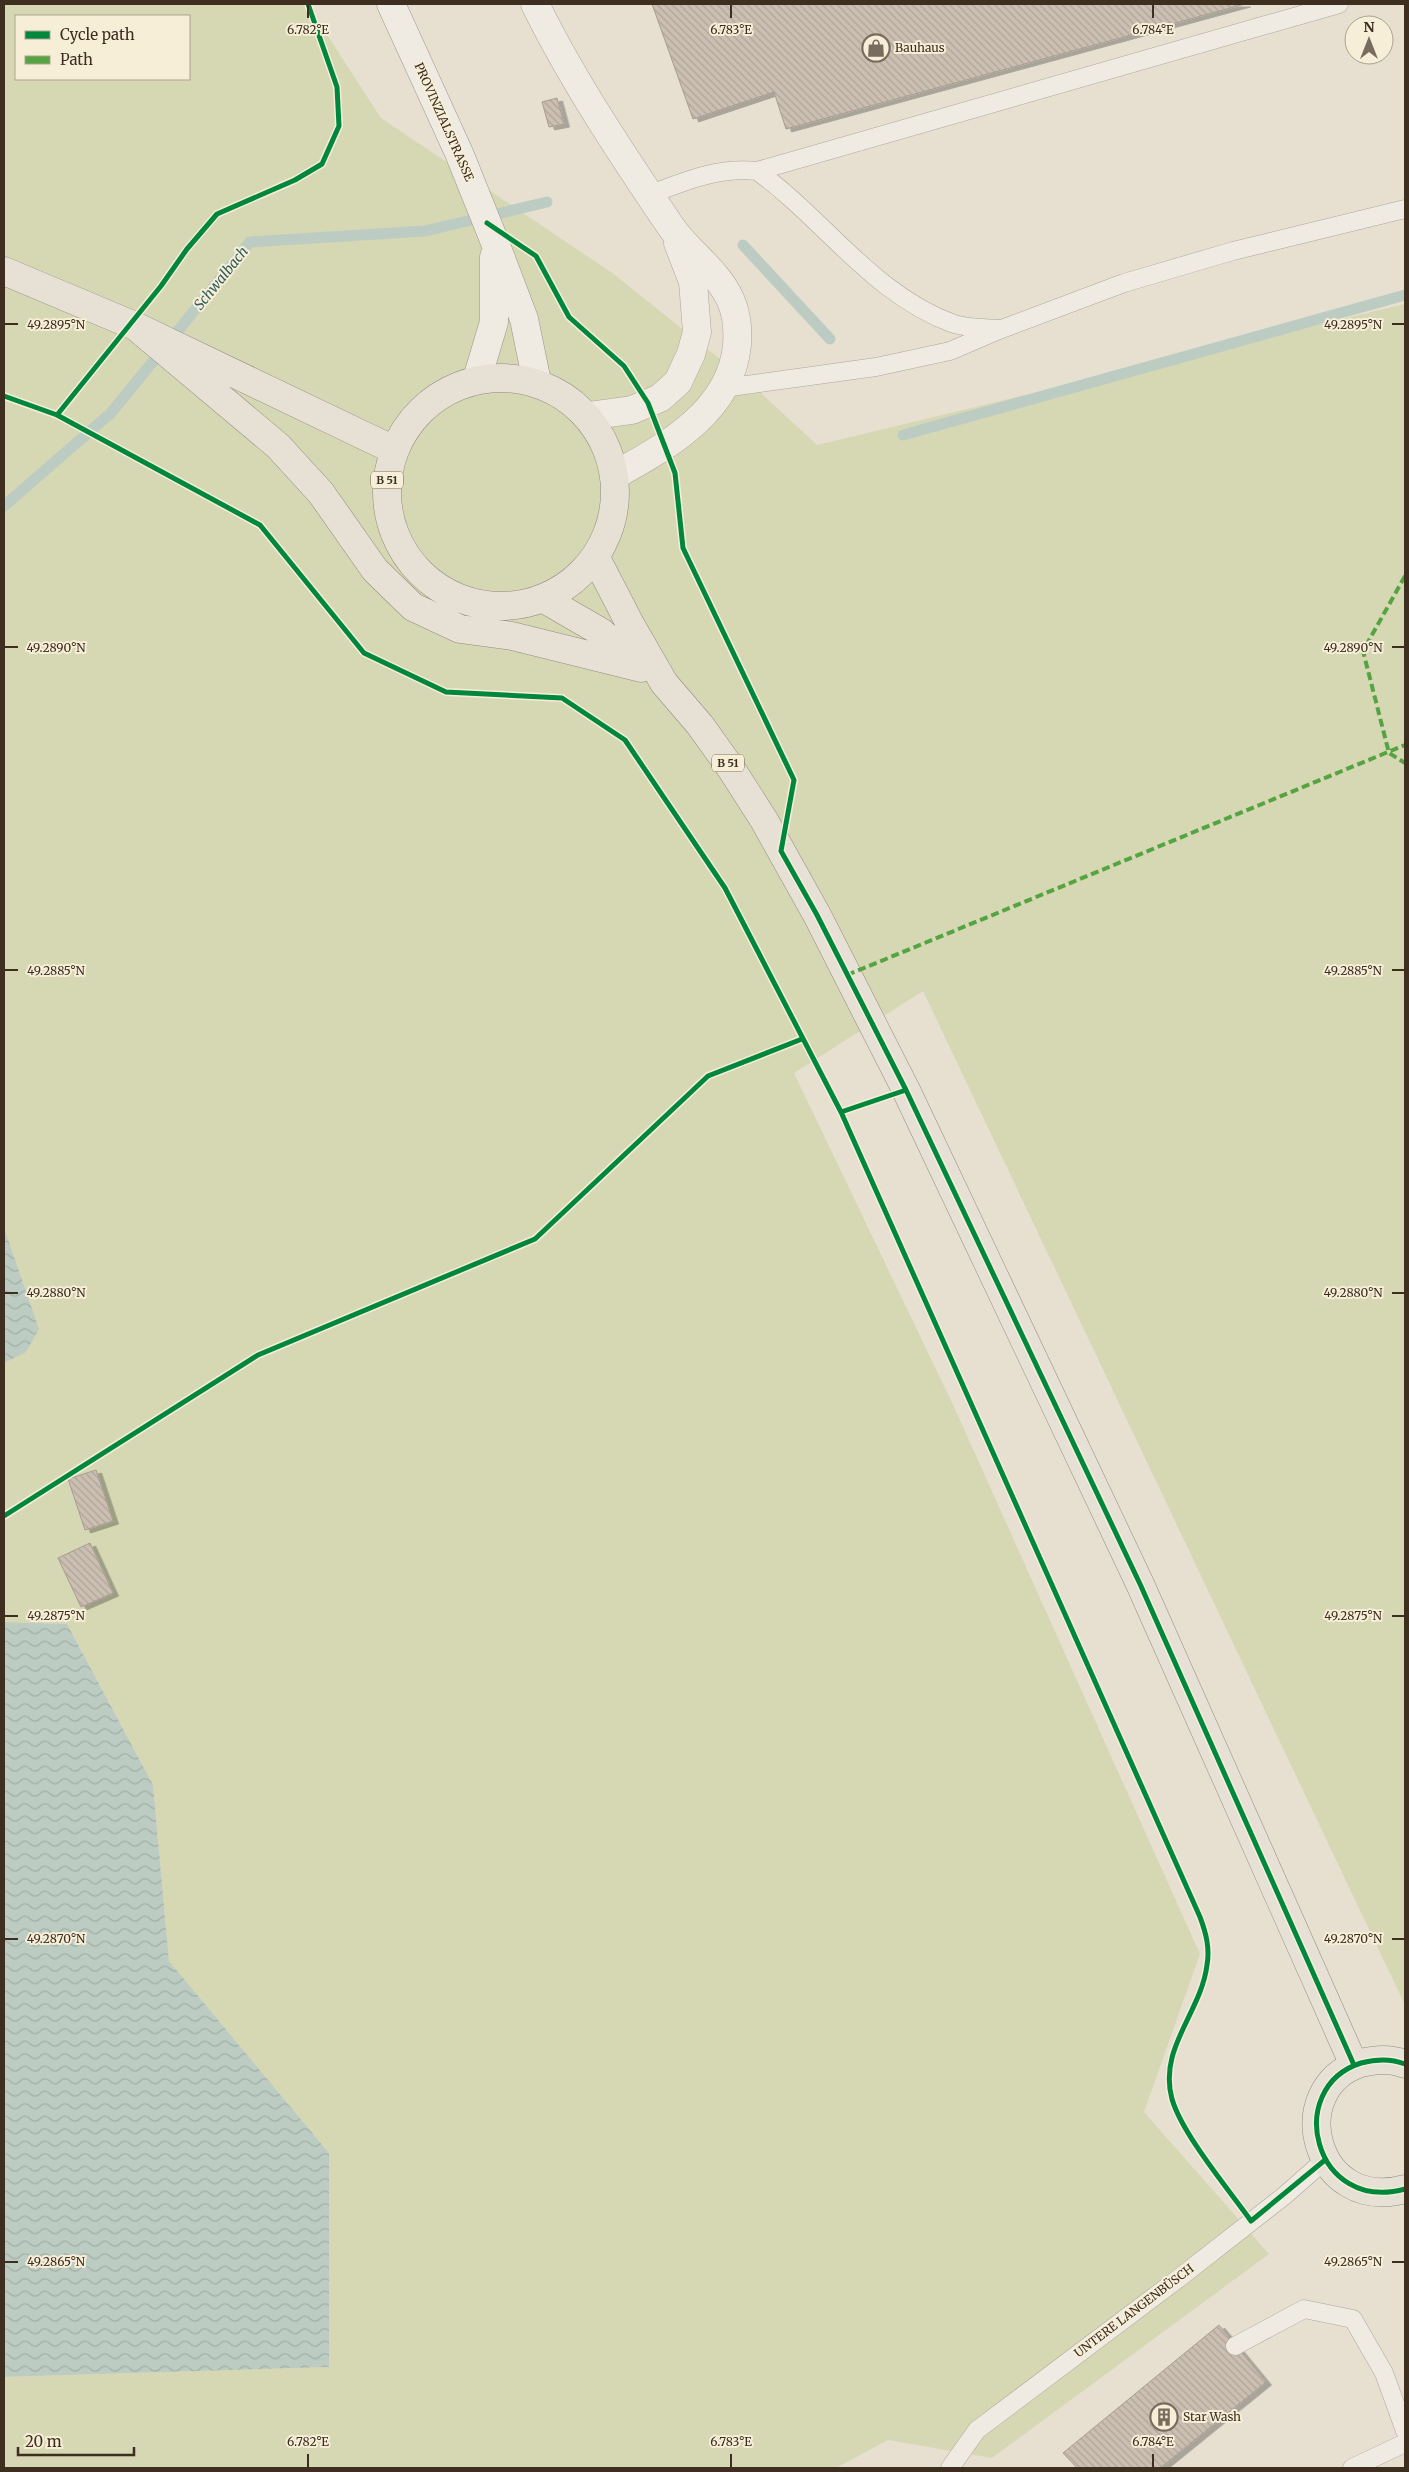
<svg xmlns="http://www.w3.org/2000/svg" width="1409" height="2472" font-family="Merriweather,serif">
  <style>
    .grass { fill: #d6d7b3; fill-rule: evenodd }
    .water { fill: url(#water-waves) }
    .lines { fill: none; stroke-linecap: round; stroke-linejoin: round }
    .stream { stroke: #bcccc2; stroke-width: 11 }
    .building { fill: url(#building-back-hatch); stroke: #a89c90; filter: url(#shadow) }
    .service-casing { stroke: #ada599; stroke-width: 19 }
    .minor-casing { stroke: #ada599; stroke-width: 29 }
    .secondary-casing { stroke: #9c958a; stroke-width: 29 }
    .primary-casing { stroke: #928b80; stroke-width: 29 }
    .service { stroke: #efebe3; stroke-width: 18 }
    .minor { stroke: #efebe3; stroke-width: 28 }
    .secondary { stroke: #efebe3; stroke-width: 28 }
    .primary { stroke: #e6e1d4; stroke-width: 28 }
    .quiet { stroke: #54a441; stroke-width: 4; stroke-dasharray: 8 4; stroke-linecap: butt }
    .cycleway-casing { stroke: #f7eed8; stroke-width: 8 }
    .cycleway { stroke: #00873e; stroke-width: 5 }
    .ticks { fill: none; stroke: #3d2e20; stroke-width: 2 }
    .labels { text-anchor: middle; stroke-width: 4; stroke-linejoin: round; paint-order: stroke }
    .shield { fill: #f7eed8; stroke: #756857; stroke-width: 1 }
    .shield-label { font-size: 11px; font-weight: bold; fill: #3d2e20 }
    .poi-label { font-size: 12px; fill: #3d2e20; stroke: #f7eed8; text-anchor: start }
    .street-label { font-size: 12px; fill: #3d2e20; stroke: #f7eed8 }
    .water-label { font-size: 14px; font-style: italic; fill: #2f5d5a; stroke: #f7eed8 }
    .ticks-label { font-size: 12px; text-anchor: middle; fill: #3d2e20; stroke: #f7eed8; stroke-width: 4; stroke-linejoin: round; paint-order: stroke }
  </style>
  <defs>
    <pattern id="water-waves" width="16" height="10" patternUnits="userSpaceOnUse" patternTransform="scale(1.25)"><rect width="16" height="10" fill="#bcccc2"/><path d="M0 5q4-4 8 0t8 0" fill="none" stroke="#a2b0a6"/></pattern>
    <pattern id="building-back-hatch" width="6" height="6" patternUnits="userSpaceOnUse" patternTransform="scale(1.25)"><rect width="6" height="6" fill="#cbbfb2"/><path d="M-1 5l2 2M0 0l6 6M5-1l2 2" fill="none" stroke="#afa499"/></pattern>
    <filter id="shadow"><feDropShadow dx="5.5" dy="3" stdDeviation="0" flood-color="#0004"/></filter>
  </defs>
  <rect width="100%" height="100%" fill="#e7e0d1"/>
  <!-- grass -->
  <path class="grass" d="M4 4H307L381 118 611 272 750 383 817 445 1405 304V2005L923 991 794 1073 955 1409 1200 1954 1144 2112 1269 2254 992 2458 888 2440 836 2468H4V2377L329 2367V2153L169 1961 153 1785 67 1624 4 1622ZM16 16H189V79H16Z"/>
  <!-- water -->
  <path class="water" d="M4 1228 39 1329 26 1352 4 1363Z
    M4 1622 67 1624 153 1785 169 1961 329 2153V2367L4 2377Z"/>
  <g class="lines">
    <!-- stream -->
    <path class="stream" d="M743 245 830 339
      M903 435 1405 295
      M4 506 111 413 250 242 425 231 547 202"/>
  </g>
  <!-- building -->
  <path class="building" d="M652 4H1245L786 129 774 92 693 119Z
    M557 98 564 124 549 127 542 102Z
    M96 1470 113 1521 85 1530 68 1479Z
    M90 1543 113 1593 81 1607 58 1558Z
    M1219 2325 1266 2382 1160 2468H1077L1063 2453Z"/>
  <g class="lines">
    <!-- service casing -->
    <g class="service-casing">
      <path id="service" d="M757 171C824 219 873 295 954 324 967 328 985 328 999 329
        M649 195C685 181 718 167 757 171L1339 4
        M724 388 876 367 950 351 999 330 1124 283 1233 251 1405 209
        M1235 2346 1304 2309 1353 2319 1384 2373 1405 2431
        M950 2468 977 2430 1179 2278 1284 2196 1325 2160
        M1352 2468 1405 2443"/>
    </g>
    <!-- minor casing -->
    <g class="minor-casing">
      <path id="minor" d="M535 4C573 81 621 153 669 224 687 252 717 269 731 301 737 315 738 331 737 345 731 411 667 446 615 475
        M588 416 632 410 660 398 678 382 691 354 697 332 693 282 678 243"/>
    </g>
    <!-- secondary casing -->
    <g class="secondary-casing">
      <path id="secondary" d="M391 4 459 153 494 240 524 319 537 382
        M477 379 494 322V257"/>
    </g>
    <!-- primary casing -->
    <g class="primary-casing">
      <path id="primary" d="M4 271 135 326 394 450
        M135 326 278 446 321 493 375 570 413 607 460 629 512 636 641 668
        M387 492a114 114 0 1 1 228 0a114 114 0 1 1-228 0Z
        M596 558 630 624 664 683 700 725 730 767 764 820 817 915 906 1090 1140 1584 1354 2065
        M544 599 601 632 638 666
        M1405 2064C1390 2058 1376 2059 1361 2063 1283 2088 1314 2214 1405 2189"/>
    </g>
    <!-- service -->
    <use href="#service" class="service"/>
    <!-- minor -->
    <use href="#minor" class="minor"/>
    <!-- secondary -->
    <use href="#secondary" class="secondary"/>
    <!-- primary -->
    <use href="#primary" class="primary"/>
    <!-- quiet -->
    <path class="quiet" d="M1405 576 1363 651 1389 753 1405 763
      M847 975 1405 745"/>
    <!-- cycleway casing -->
    <g class="cycleway-casing">
      <path id="cycleway" d="M487 223 536 256 569 317 624 366 648 403 675 473 683 548 794 780 781 851 817 915 906 1090 1140 1584 1354 2065
        M4 396 57 415 260 525 364 653 446 692 562 698 625 740 725 888 841 1112 1200 1917C1206 1933 1210 1948 1207 1965 1201 2013 1158 2048 1172 2099 1182 2134 1229 2190 1251 2221L1325 2160
        M57 415 161 286 187 249 217 214 295 180 322 164 339 126 337 87 308 4
        M841 1112 906 1090
        M4 1516 258 1355 535 1239 708 1076 802 1039
        M1405 2064C1390 2058 1376 2059 1361 2063 1283 2088 1314 2214 1405 2189"/>
    </g>
    <!-- cycleway -->
    <use href="#cycleway" class="cycleway"/>
  </g>
  <!-- ticks -->
  <path class="ticks" d="M308 5V18M731 5V18M1153 5V18M5 324H18M1392 324H1404M5 647H18M1392 647H1404M5 970H18M1392 970H1404M5 1293H18M1392 1293H1404M5 1616H18M1392 1616H1404M5 1939H18M1392 1939H1404M5 2262H18M1392 2262H1404M308 2454V2467M731 2454V2467M1153 2454V2467"/>
  <!-- icons -->
  <defs>
    <g id="shop-ring" transform="scale(1.4375)"><circle r="9.5" fill="#f7eed8" stroke="#786c5e" stroke-width="1.5"/><path d="M-5-2.5h2.3a2.7 3.5 0 0 1 5.4 0H5L5.5 6h-11ZM-1.5-2.5h3a1.5 2.3 0 0 0-3 0Z" fill="#786c5e"/></g>
    <g id="building-ring" transform="scale(1.4375)"><circle r="9.5" fill="#f7eed8" stroke="#786c5e" stroke-width="1.5"/><path d="M-4-6H4V6H1V3H-1V6H-4ZM-2.5-4.3h1.7v1.8h-1.7ZM.8-4.3h1.7v1.8H.8ZM-2.5-1h1.7V.8h-1.7ZM.8-1h1.7V.8H.8Z" fill="#786c5e"/></g>
  </defs>
  <g fill-rule="evenodd">
    <use href="#shop-ring" x="876" y="48"/>
    <use href="#building-ring" x="1164" y="2417"/>
  </g>
  <g class="labels">
    <!-- shield labels -->
    <g class="shield">
      <rect x="371" y="471.5" width="32" height="17" rx="4"/>
      <rect x="712" y="754.5" width="32" height="17" rx="4"/>
    </g>
    <g class="shield-label">
      <text x="387" y="484">B 51</text>
      <text x="728" y="767">B 51</text>
    </g>
    <!-- poi labels -->
    <g class="poi-label">
      <text x="895" y="52">Bauhaus</text>
      <text x="1183" y="2421">Star Wash</text>
    </g>
    <!-- street labels -->
    <g class="street-label">
      <text transform="translate(444 122) rotate(66)" y="4">PROVINZIALSTRASSE</text>
      <text transform="translate(1134 2311) rotate(-37)" y="4">UNTERE LANGENBÜSCH</text>
    </g>
    <!-- water labels -->
    <g class="water-label">
      <text transform="translate(221 278) rotate(-51)" y="5">Schwalbach</text>
    </g>
  </g>
  <g class="ticks-label">
    <text x="308" y="34">6.782°E</text>
    <text x="731" y="34">6.783°E</text>
    <text x="1153" y="34">6.784°E</text>
    <text x="56" y="329">49.2895°N</text>
    <text x="1353" y="329">49.2895°N</text>
    <text x="56" y="652">49.2890°N</text>
    <text x="1353" y="652">49.2890°N</text>
    <text x="56" y="975">49.2885°N</text>
    <text x="1353" y="975">49.2885°N</text>
    <text x="56" y="1297">49.2880°N</text>
    <text x="1353" y="1297">49.2880°N</text>
    <text x="56" y="1620">49.2875°N</text>
    <text x="1353" y="1620">49.2875°N</text>
    <text x="56" y="1943">49.2870°N</text>
    <text x="1353" y="1943">49.2870°N</text>
    <text x="56" y="2266">49.2865°N</text>
    <text x="1353" y="2266">49.2865°N</text>
    <text x="308" y="2446">6.782°E</text>
    <text x="731" y="2446">6.783°E</text>
    <text x="1153" y="2446">6.784°E</text>
  </g>
  <!-- border -->
  <rect width="1409" height="2472" fill="none" stroke="#3d2e20" stroke-width="10"/>
  <!-- legend -->
  <rect x="15" y="15" width="175" height="65" fill="#f7eed8" stroke="#ada18e"/>
  <rect x="25" y="31" width="25" height="8" fill="#00873e" stroke="#ada18e"/>
  <text x="60" y="40" font-size="15" fill="#3d2e20">Cycle path</text>
  <rect x="25" y="56" width="25" height="8" fill="#54a441" stroke="#ada18e"/>
  <text x="60" y="65" font-size="15" fill="#3d2e20">Path</text>
  <!-- north arrow -->
  <g transform="translate(1369 40)"><circle r="24" fill="#f7eed8" stroke="#ada18e"/>
  <path d="M0-4L9 19L0 12L-9 19Z" fill="#786c5e"/>
  <text y="-8" font-size="14" font-weight="bold" text-anchor="middle" fill="#3d2e20">N</text>
  </g>
  <!-- scale -->
  <path d="M18 2447v8h116v-8" fill="none" stroke="#3d2e20" stroke-width="2.5"/>
  <text x="25" y="2447" font-size="15" fill="#3d2e20" stroke="#f7eed8" stroke-width="4" paint-order="stroke">20 m</text>
</svg>
